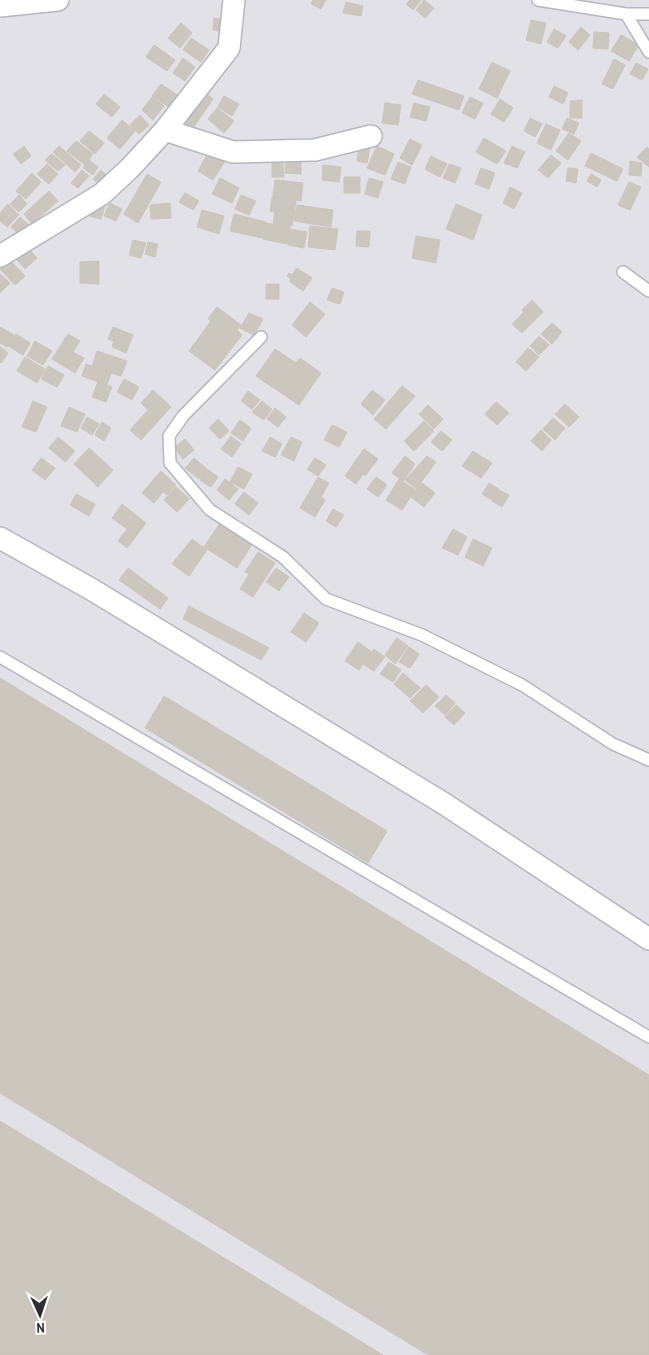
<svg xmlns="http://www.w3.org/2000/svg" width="649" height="1355" font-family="'Archivo Narrow',sans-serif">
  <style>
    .industrial { fill: #e3e1e8 }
    .building { fill: #cbc7bf; stroke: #cbc5ba }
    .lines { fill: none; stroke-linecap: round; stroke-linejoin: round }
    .lane-casing { stroke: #b4b7c1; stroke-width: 14 }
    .street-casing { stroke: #b4b7c1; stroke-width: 24 }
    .lane { stroke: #fff; stroke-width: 11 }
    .street { stroke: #fff; stroke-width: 21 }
  </style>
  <rect width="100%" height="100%" fill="#efe9e1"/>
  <!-- industrial -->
  <path class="industrial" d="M0 0H649V1355H0Z"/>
  <!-- building -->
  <path class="building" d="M313 0H326L321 9 311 4Z
    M410 0H421L413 10 406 4Z
    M424 0 434 8 425 18 416 10Z
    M346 2 363 6 361 16 343 13Z
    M214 18 228 20 226 32 213 30Z
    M531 20 546 23 541 44 526 40Z
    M181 23 192 33 180 48 168 38Z
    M581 27 590 35 578 50 569 42Z
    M554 29 566 36 558 48 547 42Z
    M594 32 609 33 608 49 593 48Z
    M621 35 639 45 629 61 611 51Z
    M191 38 209 50 201 62 183 50Z
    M154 45 175 60 167 71 146 57Z
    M183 58 195 67 185 81 173 73Z
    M614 59 625 65 613 89 602 84Z
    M492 62 510 71 497 98 479 89Z
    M636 63 648 69 642 80 630 74Z
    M418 80 464 96 459 110 412 94Z
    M161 84 179 96 170 108 152 96Z
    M554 86 568 93 563 104 549 97Z
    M104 94 120 107 112 117 96 104Z
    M207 94 213 99 189 134 182 129Z
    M224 96 239 104 232 116 218 107Z
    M152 97 164 106 153 120 142 110Z
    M470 97 483 103 475 119 462 113Z
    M500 99 513 108 504 122 491 114Z
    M582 100V118H570V101Z
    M385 103 401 105 398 125 382 123Z
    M414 103 430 107 426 121 410 117Z
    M217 108 234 121 224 133 208 119Z
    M140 115 149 125 139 134 130 125Z
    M530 118 542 124 535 137 524 131Z
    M567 118 579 123 574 134 562 129Z
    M122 120 135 131 120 149 107 138Z
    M546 124 560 130 551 150 537 143Z
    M89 131 104 143 95 154 80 141Z
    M569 133 581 141 568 160 556 151Z
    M484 138 506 151 497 164 476 152Z
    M410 139 422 145 412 165 400 158Z
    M76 141 93 154 85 165 67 151Z
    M24 146 31 156 21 164 13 154Z
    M59 146 81 165 75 172 53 152Z
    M359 146 370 148 367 163 357 161Z
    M377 146 394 154 385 175 367 168Z
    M512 146 525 152 517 168 504 163Z
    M647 147 649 149V167L637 157Z
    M209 151 225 161 213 180 198 171Z
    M591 153 623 169 617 181 585 166Z
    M52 154 65 165 58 171 45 160Z
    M551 155 561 163 548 178 538 170Z
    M431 156 447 164 440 177 425 169Z
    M89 160 98 167 93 175 83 168Z
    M286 160 301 161V174L285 173Z
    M630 161 642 163 641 176 629 175Z
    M398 162 411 167 405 184 391 179Z
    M272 163H283L284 177H272Z
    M47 164 58 174 49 184 37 174Z
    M449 164 461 168 455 183 443 178Z
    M323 165 341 167 339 182 322 180Z
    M481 168 495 173 489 189 475 184Z
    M568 168 578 169 576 183 566 181Z
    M82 170 89 176 78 188 71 183Z
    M101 170 110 178 103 188 93 179Z
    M32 173 41 182 26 199 16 191Z
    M147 174 161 182 138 223 124 214Z
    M591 174 601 180 597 187 587 181Z
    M344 177H360V193H344Z
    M220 178 239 188 232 203 212 194Z
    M369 178 383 182 378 198 365 194Z
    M275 180 303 183 301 201 273 197Z
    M629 182 641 187 630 210 618 205Z
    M510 187 522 193 514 209 503 203Z
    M49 191 58 201 32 224 24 214Z
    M185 193 199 201 193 210 179 202Z
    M19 195 27 204 19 212 10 204Z
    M241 195 256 201 249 215 235 209Z
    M272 197 296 201 292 226 273 224 275 212 270 211Z
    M94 203 105 206 101 219 90 216Z
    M110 203 122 209 116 221 104 216Z
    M170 203 171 218 151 219 150 205Z
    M8 204 19 215 7 227 0 221V213Z
    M456 204 482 215 473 240 446 229Z
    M297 205 333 210 331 227 294 221Z
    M202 210 224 216 219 234 197 227Z
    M234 214 266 222 262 238 230 231Z
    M20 217 30 226 21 236 11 227Z
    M266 223 290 227 287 244 263 239Z
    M310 226 338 229 335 250 308 247Z
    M290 229 307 232 304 248 288 245Z
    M357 231H370L369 247 356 246Z
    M416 236 440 240 436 263 412 258Z
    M133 240 146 243 141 258 129 255Z
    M148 242 158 244 155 257 145 254Z
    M27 247 37 258 25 269 15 258Z
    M10 260 25 276 15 285 0 269Z
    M99 261V284L80 283V262Z
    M297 268 312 278 303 291 289 281 291 279 287 276 289 273 292 275Z
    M0 274 10 283 0 293Z
    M266 284H279V299H266Z
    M332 288 344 292 340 304 327 300Z
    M532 300 543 312 522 333 512 324 524 312 522 310Z
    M310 302 325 314 306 337 292 325Z
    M217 307 241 325 237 330 242 335 215 370 189 351 211 321 208 319Z
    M249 313 263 319 254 335 240 328Z
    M552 323 562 332 552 344 541 334Z
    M0 327 14 335 7 347 0 343Z
    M113 327 133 335 126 353 112 347 114 341 108 339Z
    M16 334 30 343 23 355 8 346Z
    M68 334 80 341 73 352 84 358 75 373 52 359Z
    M539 336 549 345 539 355 530 346Z
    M35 341 52 351 43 365 27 356Z
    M0 347 8 353 1 363 0 362Z
    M528 348 539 357 526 371 516 362Z
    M275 349 296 363 300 358 321 373 299 405 256 376Z
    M97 351 127 361 121 376 111 373 107 385 82 376 86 364 92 366Z
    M25 357 45 369 37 383 17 371Z
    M48 366 64 375 57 387 41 379Z
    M124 379 139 387 132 400 117 392Z
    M98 382 112 387 106 402 92 397Z
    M402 386 415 396 386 429 374 419Z
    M153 390 171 407 141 440 130 430 148 410 141 403Z
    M372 390 385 400 373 415 361 404Z
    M248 391 260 400 252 409 241 401Z
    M33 401 47 407 36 432 22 427Z
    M262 401 272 409 264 420 252 412Z
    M496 402 509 413 497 425 485 414Z
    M565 404 579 417 569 427 555 414Z
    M428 405 443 419 434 429 419 414Z
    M69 407 85 414 77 432 61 426Z
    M275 408 286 417 278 427 267 419Z
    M87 417 99 424 92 435 81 428Z
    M553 418 565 428 555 440 543 429Z
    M218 419 229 431 220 439 209 428Z
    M240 420 251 428 243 441 231 433Z
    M424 421 434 431 414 451 404 441Z
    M102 422 111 428 104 441 95 435Z
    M332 425 347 432 339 447 324 440Z
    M541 430 551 440 542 451 531 441Z
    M441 431 452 440 442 451 431 442Z
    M231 436 241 444 232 457 221 449Z
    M58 437 75 451 65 462 49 448Z
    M270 437 282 444 275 457 262 451Z
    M291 437 302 442 294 461 281 455Z
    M185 439 194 450 183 459 174 448Z
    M89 448 113 470 98 487 74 464Z
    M364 449 378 459 365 476 363 474 356 484 345 476Z
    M473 451 482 457 471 472 462 466Z
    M405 456 415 464 403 481 392 473Z
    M427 456 436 462 416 489 405 480Z
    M483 457 492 463 481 478 472 472Z
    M41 458 55 468 45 480 32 470Z
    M194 458 207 469 199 479 185 468Z
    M315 458 326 465 318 476 307 469Z
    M238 467 252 474 244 489 230 482Z
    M207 469 218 477 211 487 200 480Z
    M161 471 176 485 167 495 163 492 154 503 142 493Z
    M318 477 329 483 321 497 325 500 315 517 300 508Z
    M376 477 387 485 378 497 367 489Z
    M225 479 238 489 229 500 217 490Z
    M399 479 415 490 402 510 386 500Z
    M422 483 435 493 424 507 411 497Z
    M489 483 499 489 492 500 482 494Z
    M176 487 189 499 177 512 164 500Z
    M499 490 509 495 502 507 492 501Z
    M244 492 258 503 249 515 235 504Z
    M76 494 95 504 89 516 70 505Z
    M122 504 146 523 127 548 118 541 127 529 112 518Z
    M333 509 344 515 336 527 326 521Z
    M220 523 253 543 237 568 204 547Z
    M453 529 467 537 458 555 442 548Z
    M192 539 207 550 189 576 172 564Z
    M473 539 492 548 483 566 465 557Z
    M258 552 275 563 253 597 240 589 249 574 245 572Z
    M128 568 168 598 160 609 119 580Z
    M276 568 289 577 279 591 266 582Z
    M189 606 269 648 261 660 183 619Z
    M304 613 319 623 306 642 291 632Z
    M397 638 408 646 395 664 385 655Z
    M358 642 372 652 359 670 345 661Z
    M409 647 419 654 410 668 399 662Z
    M374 649 385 657 374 671 363 664Z
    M389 662 401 670 393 682 380 674Z
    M403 673 420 688 410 698 394 684Z
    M0 678 649 1075V1355H428L0 1093Z
    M426 685 439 697 423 713 410 701Z
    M446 695 455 703 445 715 435 706Z
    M164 696 387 831 368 863 145 728Z
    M456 705 465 713 454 725 445 717Z
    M0 1121 383 1355H0Z"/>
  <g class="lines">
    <!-- lane casing -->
    <g class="lane-casing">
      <path id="lane" d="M538 0 626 14H649
        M626 14 649 52
        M623 272 649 291
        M261 337 183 416 169 436 170 463 210 510 283 557 326 599 422 635 522 685 613 744 649 760
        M0 657 649 1037"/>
    </g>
    <!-- street casing -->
    <g class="street-casing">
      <path id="street" d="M0 6 58 0
        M165 130 233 152 315 150 371 136
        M0 256 102 194 130 168 165 130 229 48 234 0
        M0 538 91 589 443 803 649 939"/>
    </g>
    <!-- lane -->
    <use href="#lane" class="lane"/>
    <!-- street -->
    <use href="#street" class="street"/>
  </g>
  <!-- north arrow -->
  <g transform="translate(40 1315) rotate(177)" stroke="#ffffff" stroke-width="4" paint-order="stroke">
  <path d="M0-4L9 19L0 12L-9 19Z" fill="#2e2e2e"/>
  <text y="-8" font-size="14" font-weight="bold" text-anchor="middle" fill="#2e2e2e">N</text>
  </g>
</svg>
